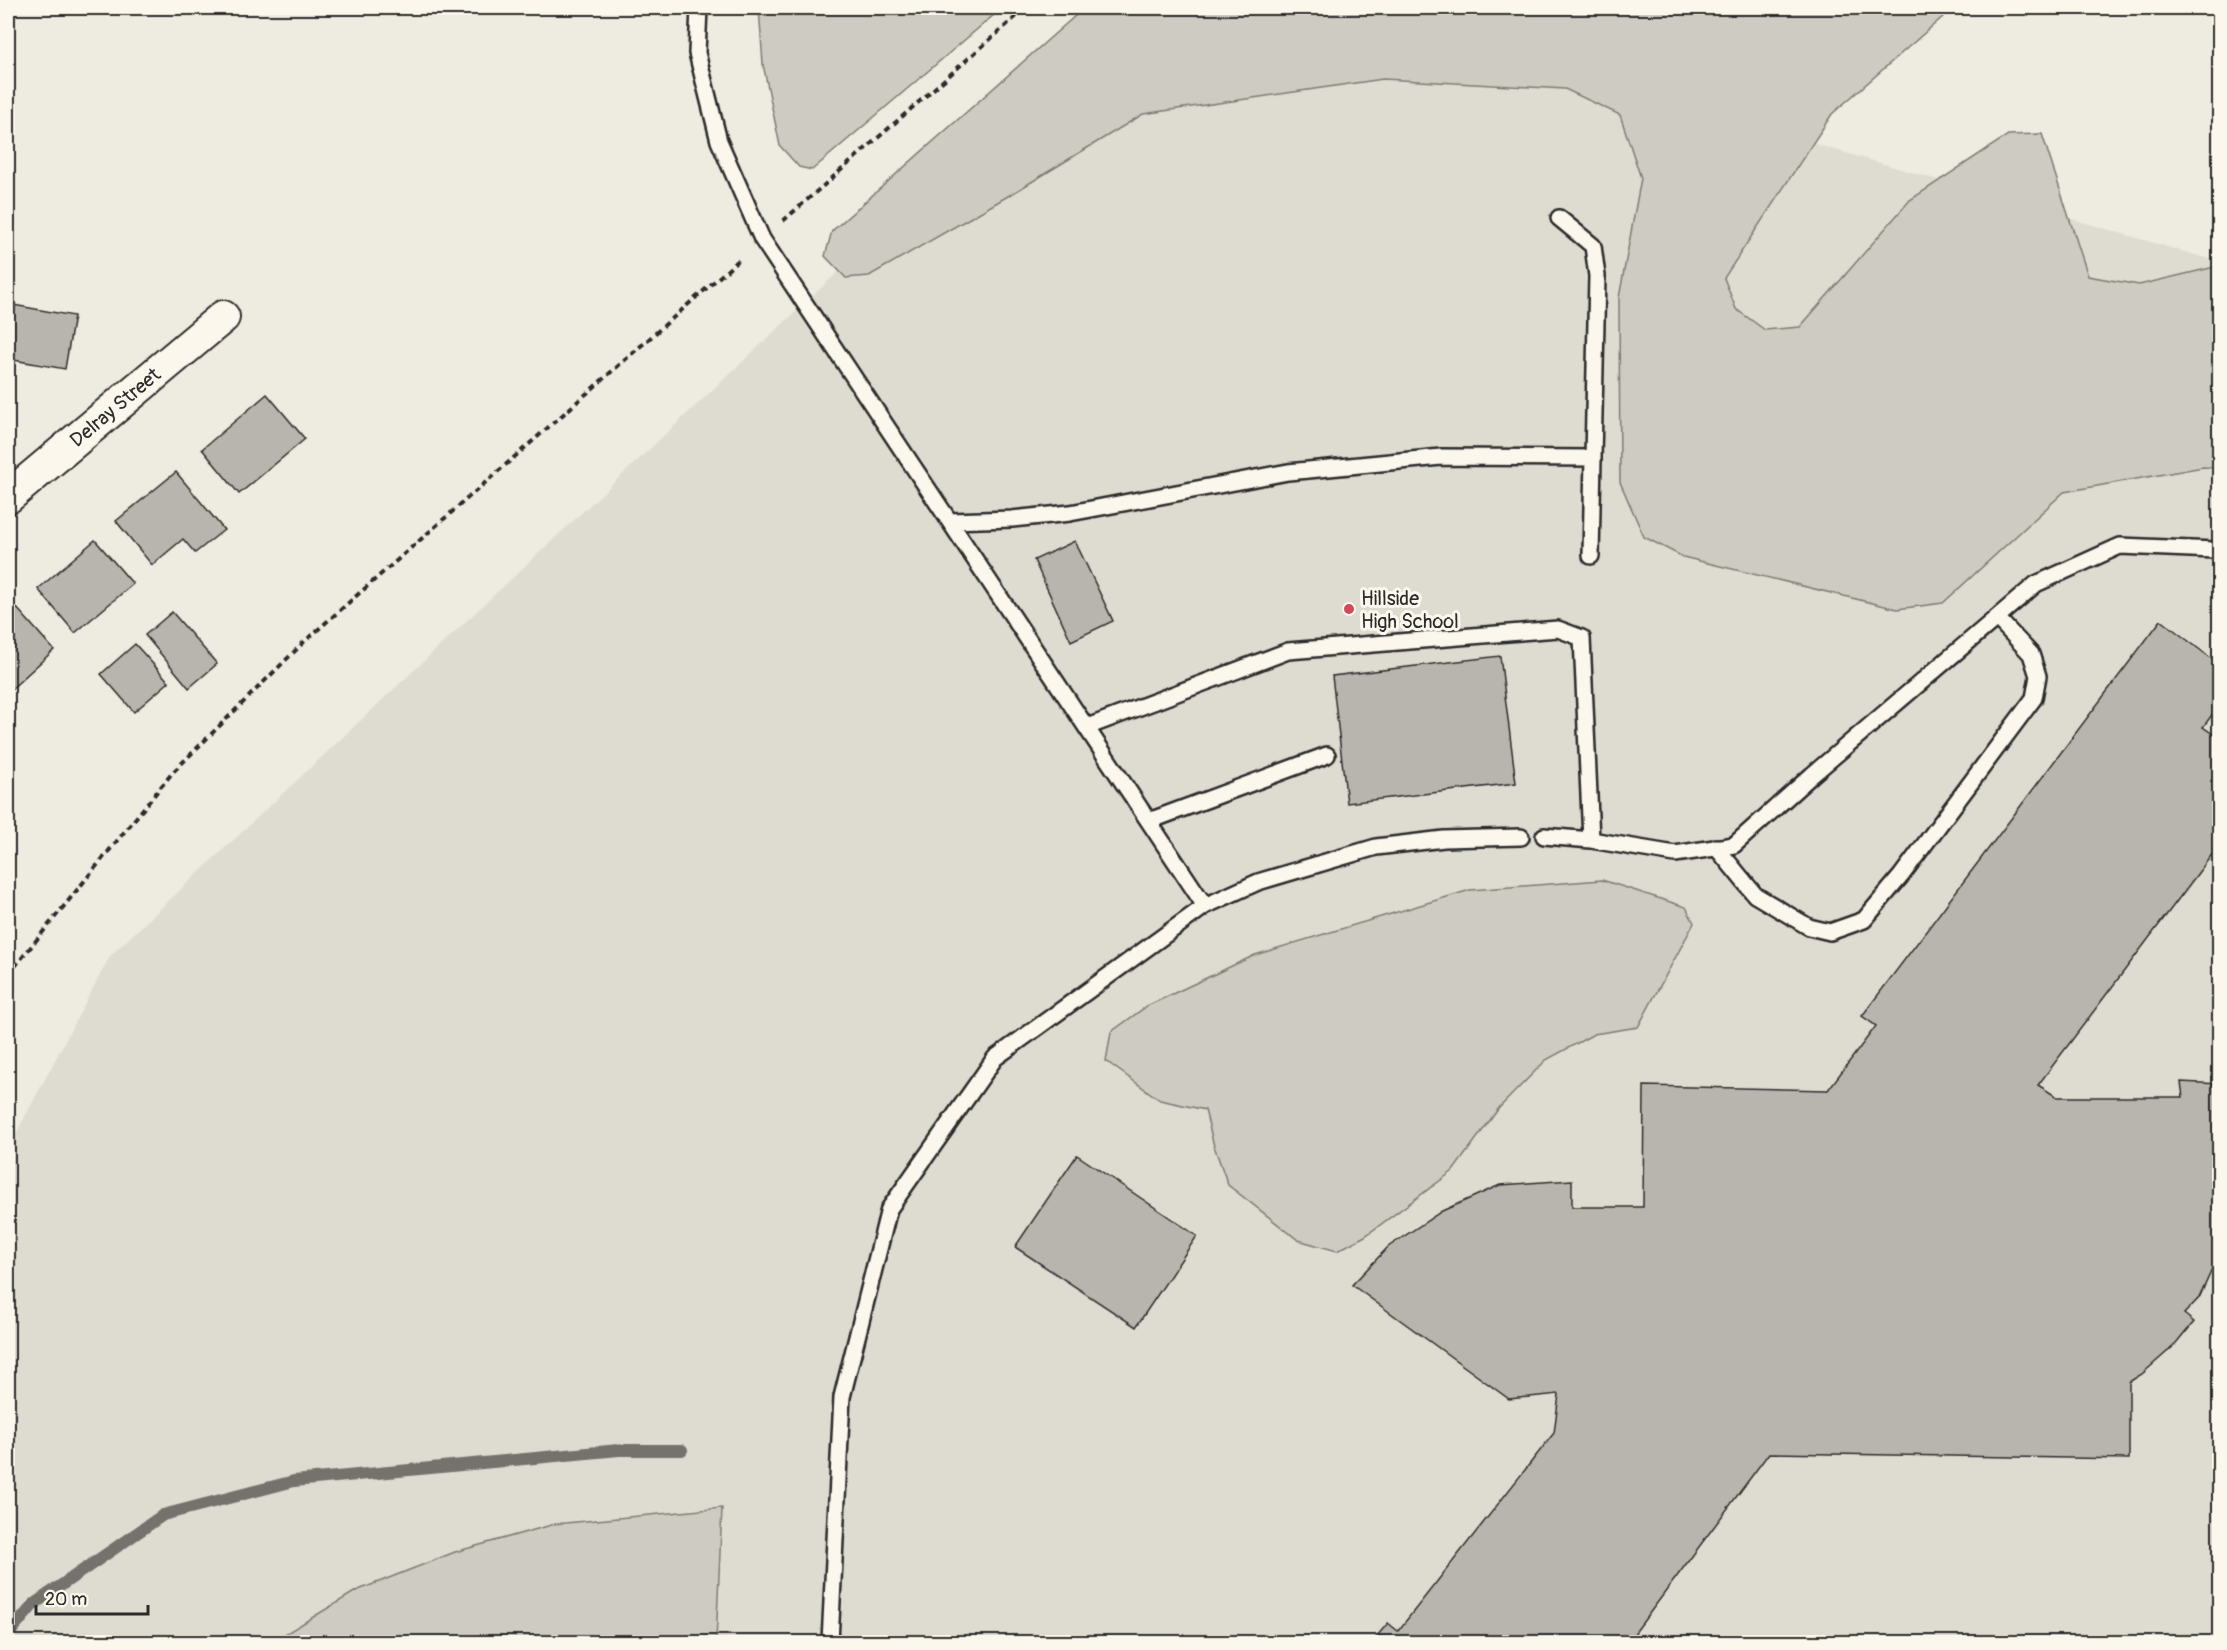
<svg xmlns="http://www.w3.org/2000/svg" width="2227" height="1650" font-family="Pangolin,sans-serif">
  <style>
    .built { fill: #dedbd1 }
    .green { fill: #cecbc2; stroke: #7c7b76; stroke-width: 1.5 }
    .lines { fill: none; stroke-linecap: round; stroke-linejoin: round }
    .stream { stroke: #74726e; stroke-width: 12 }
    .building { fill: #b8b5ae; stroke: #2b2b2b; stroke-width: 1.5 }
    .service-casing { stroke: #2b2b2b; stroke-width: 20 }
    .minor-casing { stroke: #2b2b2b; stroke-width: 36 }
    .path { stroke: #2b2b2b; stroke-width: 4; stroke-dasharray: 6 4.5; stroke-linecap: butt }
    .service { stroke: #fbf7ec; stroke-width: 15 }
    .minor { stroke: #fbf7ec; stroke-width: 32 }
    .poi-dot { fill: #d1495b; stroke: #fbf7ec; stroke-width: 2 }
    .labels { text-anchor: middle; stroke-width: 6; stroke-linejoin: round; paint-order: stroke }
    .street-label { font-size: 20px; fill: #2b2b2b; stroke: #fbf7ec }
    .poi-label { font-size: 20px; fill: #2b2b2b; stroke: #fbf7ec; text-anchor: start }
  </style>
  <rect width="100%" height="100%" fill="#eeebe0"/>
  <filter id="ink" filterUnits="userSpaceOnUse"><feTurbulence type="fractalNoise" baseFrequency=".0167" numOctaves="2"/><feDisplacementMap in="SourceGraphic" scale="12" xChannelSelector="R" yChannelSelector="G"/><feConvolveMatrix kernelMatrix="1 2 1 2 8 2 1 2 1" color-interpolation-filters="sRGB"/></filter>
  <g filter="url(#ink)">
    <!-- built -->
    <path class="built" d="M1119 8H1349L2219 262V1642H8V1149L110 956Z"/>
    <!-- green -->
    <path class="green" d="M759 8H1002L812 170 799 167 780 146 763 64Z
      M1084 8H1953L1832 114 1724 278 1736 309 1765 330 1800 327 1910 200 2008 135 2042 134 2088 276 2139 285 2219 266V468L2203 467 2064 492 1943 603 1897 609 1683 557 1644 537 1620 482 1619 298 1641 178 1620 115 1565 89 1383 79 1143 114 1015 192 869 276 846 278 825 256 832 231Z
      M1602 880 1686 907 1694 923 1638 1027 1594 1034 1546 1060 1499 1108 1453 1171 1365 1236 1337 1251 1298 1240 1228 1185 1214 1146 1205 1110 1160 1100 1106 1061 1111 1032 1147 1006 1255 955 1470 890Z
      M722 1508 716 1642H272L356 1591 455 1552 555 1524Z"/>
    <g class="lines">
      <!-- stream -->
      <path class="stream" d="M8 1635 34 1604 163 1515 294 1481 619 1450H682"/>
    </g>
    <!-- building -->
    <path class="building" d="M8 304 74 316 65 369 8 359Z
      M267 394 305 439 239 494 202 449Z
      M176 472 224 530 195 553 183 539 152 565 116 521Z
      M95 540 133 584 75 633 38 589Z
      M1075 541 1113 621 1071 641 1034 560Z
      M16 607 54 650 8 692V614Z
      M172 612 217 664 189 688 145 635Z
      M2161 620 2220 665V704L2203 727 2220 739V769L2211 781 2220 788V844L2038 1085 2057 1097H2183L2181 1082 2220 1084V1252L2199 1298 2184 1314 2194 1322 2176 1344 2142 1374 2129 1382V1459L1769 1453 1628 1642H1372L1388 1623 1398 1631 1554 1433 1559 1394 1509 1399 1352 1285 1388 1247 1442 1211 1500 1185 1572 1180V1207H1643L1644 1086 1828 1090 1876 1026 1862 1016Z
      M135 644 169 682 134 712 101 674Z
      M1500 656 1516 783 1347 803 1332 676Z
      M1077 1155 1197 1236 1136 1327 1015 1247Z"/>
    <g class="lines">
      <!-- service casing -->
      <g class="service-casing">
        <path id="service" d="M699 8 697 53 719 141 762 239 1205 906
          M950 521 1012 519 1070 513 1288 472 1441 457 1593 458 1597 276 1593 246 1559 218
          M1591 556 1593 458
          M1087 727 1288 651 1558 629 1582 638 1591 840 1675 854 1734 845 1812 775 2036 584 2120 546 2215 550 2220 553
          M1149 821 1327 755
          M1544 836 1591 840
          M1716 847 1755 895 1809 927 1830 932 1864 920 1901 876 2034 698 2038 676 2031 654 1997 618
          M830 1642 842 1397 889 1209 995 1058 1205 906 1258 882 1376 847 1444 839 1521 837"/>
      </g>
      <!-- minor casing -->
      <g class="minor-casing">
        <path id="minor" d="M8 497 223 317"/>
      </g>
      <!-- path -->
      <path class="path" d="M783 221 1026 8
        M8 975 173 772 305 641 741 258"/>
      <!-- service -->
      <use href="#service" class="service"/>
      <!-- minor -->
      <use href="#minor" class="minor"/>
    </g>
  </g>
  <!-- markers -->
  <circle class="poi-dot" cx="1349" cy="609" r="6"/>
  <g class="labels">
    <!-- street labels -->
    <g class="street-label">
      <text transform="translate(115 407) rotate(-40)" y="7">Delray Street</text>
    </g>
    <!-- poi labels -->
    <g class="poi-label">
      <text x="1361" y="605">Hillside<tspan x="1361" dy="23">High School</tspan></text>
    </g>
  </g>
  <!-- margin -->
  <rect width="2227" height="1650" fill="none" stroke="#fbf7ec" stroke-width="30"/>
  <rect x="15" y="15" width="2197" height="1620" fill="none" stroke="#2b2b2b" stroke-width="2" filter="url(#ink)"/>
  <!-- scale -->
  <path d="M36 1605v9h112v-9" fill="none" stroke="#2b2b2b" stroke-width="3"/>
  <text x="45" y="1605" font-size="18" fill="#2b2b2b" stroke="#fbf7ec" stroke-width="4.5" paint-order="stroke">20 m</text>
</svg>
